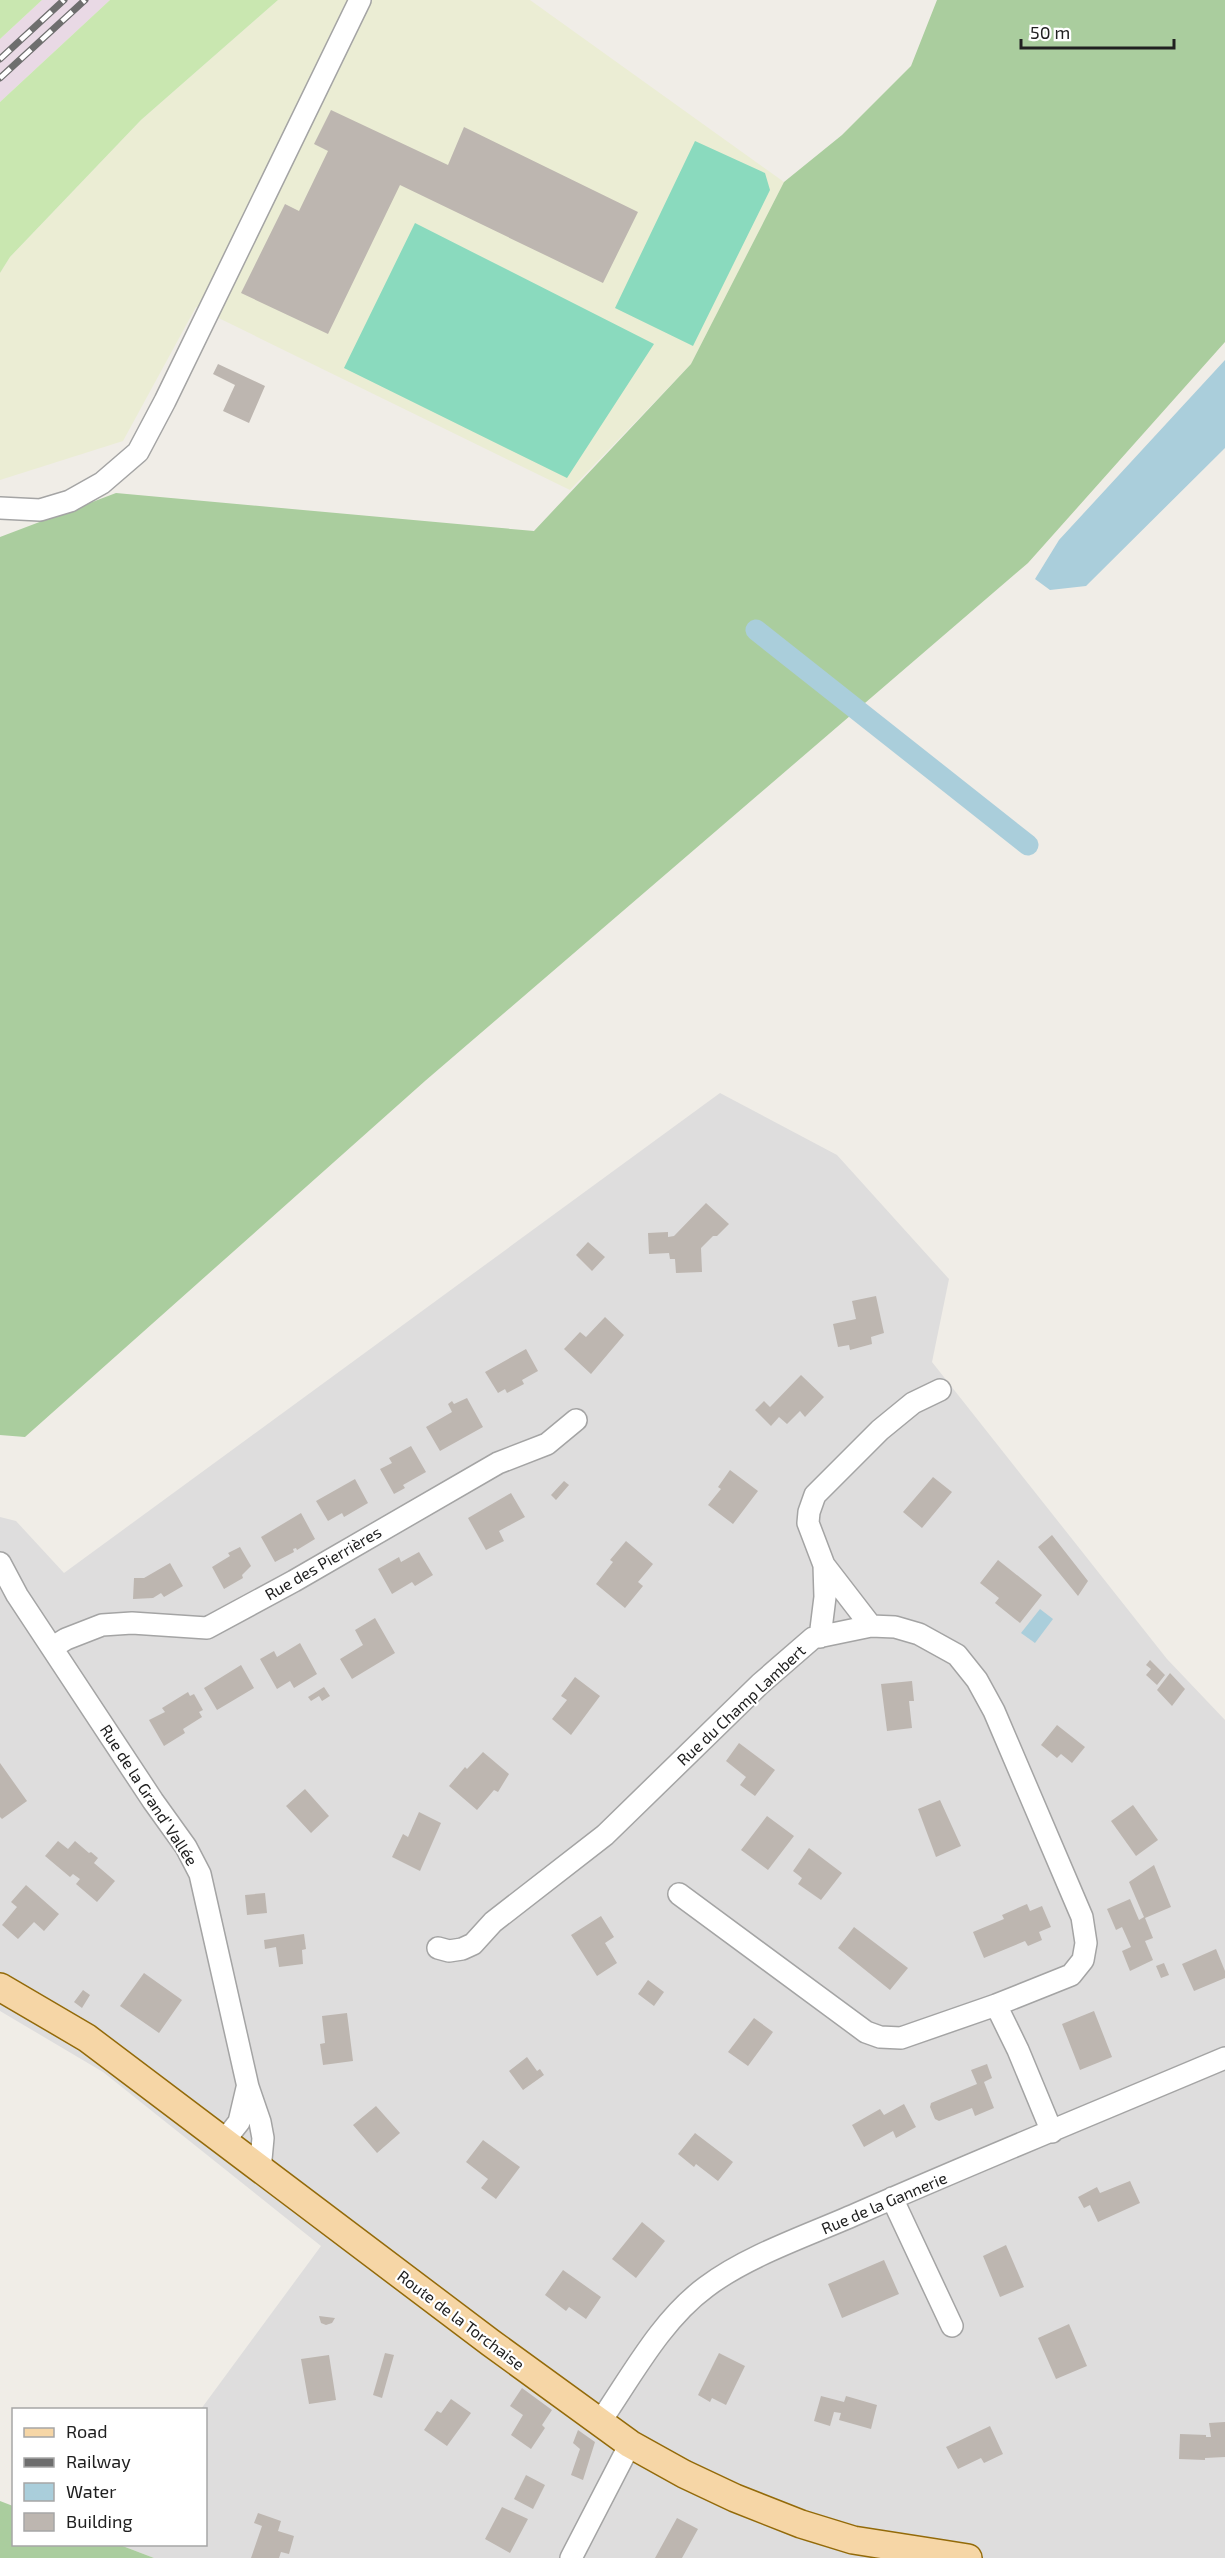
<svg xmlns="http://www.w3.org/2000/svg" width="1225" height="2558" font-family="'Exo 2',sans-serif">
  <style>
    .residential { fill: #dedddd }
    .industrial { fill: #e9d9e5 }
    .farmland { fill: #ebedd4 }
    .grass { fill: #c9e7b0 }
    .forest { fill: #aacd9e }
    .pitch { fill: #8adabe }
    .water { fill: #aacedb }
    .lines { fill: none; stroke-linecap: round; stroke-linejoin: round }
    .canal { stroke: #aacedb; stroke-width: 21 }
    .building { fill: #bdb6b0 }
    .minor-casing { stroke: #a4a4a4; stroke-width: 24 }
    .major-casing { stroke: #936a09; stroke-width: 30 }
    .minor { stroke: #fff; stroke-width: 21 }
    .major { stroke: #f6d6a6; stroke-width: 27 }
    .rail-casing { stroke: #6e6e6e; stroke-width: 7 }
    .rail { stroke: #fff; stroke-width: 4.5; stroke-dasharray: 14; stroke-linecap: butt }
    .labels { text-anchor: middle; stroke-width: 4.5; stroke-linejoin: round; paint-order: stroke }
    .street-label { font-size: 16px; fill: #202020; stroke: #fff }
  </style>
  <rect width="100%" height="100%" fill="#f0ede7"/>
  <!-- residential -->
  <path class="residential" d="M720 1093 837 1155 949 1279 932 1362 1167 1659 1225 1720V2558H154L120 2545 206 2544V2410L201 2409 321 2246 103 2072 0 2011V1517L16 1521 64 1573Z"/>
  <!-- industrial -->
  <path class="industrial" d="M42 0H110L0 102V39Z"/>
  <!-- farmland -->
  <path class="farmland" d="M278 0H530L784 182 691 364 570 490 196 307 123 441 0 480V273L10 257 141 120Z"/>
  <!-- grass -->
  <path class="grass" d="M0 0H42L0 39Z
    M110 0H278L141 120 10 257 0 273V102Z"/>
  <!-- forest -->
  <path class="forest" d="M937 0H1225V342L1028 563 425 1081 25 1437 0 1435V537L116 493 534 531 691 364 784 182 842 135 911 66Z
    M0 2501 13 2506 14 2544 120 2545 154 2558H0Z"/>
  <!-- pitch -->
  <path class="pitch" d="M695 141 765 173 770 190 693 346 615 308Z
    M415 223 654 344 567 478 344 368Z"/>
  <!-- water -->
  <path class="water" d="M1225 360V448L1086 586 1050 590 1035 579 1059 540Z
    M1040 1609 1053 1619 1035 1643 1021 1633Z"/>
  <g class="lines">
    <!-- canal -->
    <path class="canal" d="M756 630 1028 845"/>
  </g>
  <!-- building -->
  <path class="building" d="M331 110 448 165 464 127 638 212 603 283 400 185 328 334 241 293 285 204 299 211 328 151 314 144Z
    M218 364 265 386 249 423 223 411 235 385 213 374Z
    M706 1203 729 1224 717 1236H713L701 1248 702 1272 676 1273 675 1259H670L669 1253 649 1254 648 1233 668 1232V1237L674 1236Z
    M588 1242 605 1257 592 1271 576 1255Z
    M876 1296 884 1333 871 1337 872 1344 850 1350 849 1345 838 1347 833 1324 856 1319 852 1301Z
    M605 1317 624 1335 591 1374 564 1349 580 1332 586 1337Z
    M526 1349 538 1371 522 1380 524 1384 507 1393 505 1389 498 1393 485 1372Z
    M801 1375 824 1397 805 1417 800 1411 787 1424 779 1417 771 1426 755 1410 764 1401 770 1407Z
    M467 1398 483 1427 440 1451 426 1427 452 1412 448 1404 452 1401 454 1404Z
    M411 1446 426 1472 403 1485 405 1488 394 1494 380 1469 392 1463 389 1458Z
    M730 1470 758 1491 733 1524 708 1505 721 1489 718 1487Z
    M933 1477 952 1492 922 1528 903 1512Z
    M355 1479 368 1503 344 1517 342 1513 328 1521 316 1501Z
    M564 1481 569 1485 556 1500 551 1495Z
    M511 1493 525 1517 499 1531 504 1541 486 1550 468 1518Z
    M301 1513 315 1539 297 1550 296 1548 293 1549 294 1552 275 1562 261 1537Z
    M1052 1535 1088 1581 1078 1596 1038 1547Z
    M626 1541 653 1564 638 1582 643 1586 625 1608 596 1584 613 1562 610 1560Z
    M240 1547 251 1566 242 1575 243 1578 224 1589 212 1567 230 1556 228 1553Z
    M419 1552 433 1575 415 1586 412 1582 392 1594 378 1569 399 1557 401 1562Z
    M998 1560 1042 1595 1020 1623 995 1603 999 1598 980 1583Z
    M170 1563 183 1586 164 1597 161 1593 153 1598 133 1599 134 1578H144Z
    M375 1618 395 1653 352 1679 340 1659 363 1645 355 1630Z
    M300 1643 317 1674 294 1688 290 1681 277 1689 260 1659 274 1651 277 1657Z
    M1150 1660 1165 1675 1157 1685 1146 1675 1151 1669 1146 1665Z
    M241 1665 254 1688 217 1710 204 1688Z
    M1170 1673 1185 1689 1172 1706 1157 1690Z
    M575 1677 600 1696 571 1735 552 1719 567 1700 561 1696Z
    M912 1681 914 1701H909L912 1728 887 1731 881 1684Z
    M324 1687 330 1696 322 1701 319 1696 311 1701 308 1697Z
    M188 1692 190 1696 194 1694 203 1710 199 1712 202 1717 183 1729 185 1733 164 1746 149 1720 165 1712 162 1708Z
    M1057 1725 1085 1747 1072 1763 1061 1754 1057 1758 1041 1745Z
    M739 1743 775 1770 755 1796 740 1785 746 1777 726 1761Z
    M483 1752 509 1774 498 1792 494 1790 477 1810 449 1786 465 1767 467 1769Z
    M0 1763 27 1801 2 1819 0 1817Z
    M305 1789 329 1816 311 1833 286 1806Z
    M940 1800 961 1846 936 1857 918 1809Z
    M1133 1805 1158 1840 1136 1856 1111 1821Z
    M419 1812 441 1823 420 1871 392 1857 403 1834 408 1837Z
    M767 1816 794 1836 768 1870 741 1850Z
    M58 1841 68 1849 75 1841 89 1853 91 1852 98 1858 94 1863 115 1881 97 1902 76 1884 80 1879 73 1874 70 1877 45 1856Z
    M809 1848 842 1873 821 1900 798 1884 802 1878 793 1871Z
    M1154 1865 1171 1907 1145 1918 1153 1938 1145 1941 1153 1960 1130 1971 1122 1951 1131 1947 1122 1927 1116 1930 1107 1909 1130 1899 1139 1920 1144 1917 1129 1882Z
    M26 1885 59 1914 44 1931 34 1922 18 1939 2 1925 17 1907 11 1902Z
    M265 1893 267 1913 247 1915 245 1895Z
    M1027 1904 1030 1911 1042 1906 1051 1927 1039 1932 1042 1940 1028 1946 1025 1941 984 1958 973 1932 1004 1919 1002 1915Z
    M601 1916 614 1937 605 1943 617 1963 597 1976 571 1935Z
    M854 1927 908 1968 890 1990 838 1948Z
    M304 1934 306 1949 302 1950 303 1964 279 1967 276 1947 265 1949 264 1940Z
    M1216 1949 1225 1971V1978L1194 1991 1182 1964Z
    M1164 1963 1169 1975 1161 1978 1156 1966Z
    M144 1973 182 2000 159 2033 120 2006Z
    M648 1980 664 1992 654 2006 638 1994Z
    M83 1990 90 1995 82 2008 74 2002Z
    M1094 2011 1112 2057 1080 2070 1062 2024Z
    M347 2013 353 2061 323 2065 320 2044 325 2043 322 2016Z
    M754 2018 773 2032 748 2066 728 2052Z
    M527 2057 537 2071 540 2069 544 2075 523 2090 509 2071Z
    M987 2064 992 2078 984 2082 994 2108 975 2116 972 2108 939 2121 935 2119 930 2107 931 2103 977 2084 971 2070Z
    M904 2104 916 2127 896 2138 893 2131 864 2147 852 2125 880 2109 884 2115Z
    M376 2106 400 2133 377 2153 353 2125Z
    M695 2133 733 2162 718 2181 696 2164 694 2167 678 2154Z
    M483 2140 520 2167 496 2199 481 2188 488 2179 466 2162Z
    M1130 2181 1140 2203 1098 2222 1090 2205 1084 2208 1078 2197 1097 2187 1100 2193Z
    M642 2222 665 2241 636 2278 612 2259Z
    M1006 2245 1024 2287 1000 2297 983 2256Z
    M884 2260 899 2294 842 2318 828 2284Z
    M563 2270 601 2297 586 2319 569 2307 566 2311 545 2295Z
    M319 2316 335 2318 332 2323 326 2325 321 2323Z
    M1069 2324 1087 2366 1056 2379 1038 2338Z
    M385 2353 394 2355 382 2398 373 2395Z
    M719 2353 745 2366 726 2405 712 2398 710 2402 698 2395Z
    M329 2355 336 2400 309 2404 301 2359Z
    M522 2388 552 2410 542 2425 545 2428 531 2449 511 2435 523 2415 510 2406Z
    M821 2396 844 2402 846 2396 877 2405 871 2429 839 2420 841 2413 834 2412 830 2426 814 2421Z
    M451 2399 471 2413 447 2446 424 2430 437 2411 441 2413Z
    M1225 2422V2457L1205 2458V2460L1179 2459 1180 2434 1206 2435V2437H1211L1209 2423Z
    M990 2426 1003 2454 984 2463 981 2458 958 2469 946 2447Z
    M578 2430 595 2442 583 2480 571 2475 580 2449 573 2443Z
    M526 2475 545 2485 533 2509 514 2499Z
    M502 2507 528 2519 510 2553 485 2539Z
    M258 2513 281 2521 278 2531 294 2536 289 2554 281 2552 279 2558H251L262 2526 254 2523Z
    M677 2518 698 2529 682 2558H655Z"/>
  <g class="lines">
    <!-- minor casing -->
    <g class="minor-casing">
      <path id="minor" d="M0 508 40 510 70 501 102 483 138 452 165 401 360 0
        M0 1563 17 1595 153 1801 186 1847 200 1874 248 2087 260 2122 263 2138 260 2170
        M871 1626 824 1565 808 1523 809 1512 815 1495 880 1430 913 1403 940 1390
        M820 1637 825 1597 824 1565
        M53 1647 66 1639 102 1625 132 1623 207 1628 294 1581 498 1463 547 1444 576 1420
        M438 1948 449 1951 462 1949 473 1944 493 1922 605 1835 760 1684 813 1638 871 1626 895 1627 919 1634 957 1655 977 1680 994 1711 1082 1917 1086 1943 1083 1960 1071 1975 996 2005 901 2038 880 2037 866 2032 679 1894
        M996 2005 1018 2050 1052 2132
        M224 2141 239 2122 247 2088
        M892 2198 952 2326
        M600 2422C631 2377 661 2320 706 2287 748 2255 812 2234 861 2212 982 2159 1104 2109 1225 2058
        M571 2558 630 2444"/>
    </g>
    <!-- major casing -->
    <g class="major-casing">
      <path id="major" d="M0 1987 87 2038 491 2343 630 2444 684 2474 735 2498 801 2524 853 2540 968 2558"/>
    </g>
    <!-- minor -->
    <use href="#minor" class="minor"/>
    <!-- major -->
    <use href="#major" class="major"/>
    <!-- rail casing -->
    <g class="rail-casing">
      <path id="rail" d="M0 59 64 0
        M0 78 85 0"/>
    </g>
    <!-- rail -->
    <use href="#rail" class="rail"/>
  </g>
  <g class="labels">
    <!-- street labels -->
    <g class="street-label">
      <text transform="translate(323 1563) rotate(-30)" y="6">Rue des Pierrières</text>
      <text transform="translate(741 1705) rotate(-43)" y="6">Rue du Champ Lambert</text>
      <text transform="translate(149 1795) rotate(57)" y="6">Rue de la Grand’ Vallée</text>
      <text transform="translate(884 2203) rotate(-23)" y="6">Rue de la Gannerie</text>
      <text transform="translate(461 2320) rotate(37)" y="6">Route de la Torchaise</text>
    </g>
  </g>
  <!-- legend -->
  <rect x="12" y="2408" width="195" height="138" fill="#ffffff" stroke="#a6a6a6" stroke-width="1.5"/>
  <rect x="24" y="2428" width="30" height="9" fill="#f6d6a6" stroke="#a6a6a6" stroke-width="1.5"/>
  <text x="66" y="2438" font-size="18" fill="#202020">Road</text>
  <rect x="24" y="2458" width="30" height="9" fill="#6e6e6e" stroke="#a6a6a6" stroke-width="1.5"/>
  <text x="66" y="2468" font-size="18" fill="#202020">Railway</text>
  <rect x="24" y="2483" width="30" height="18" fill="#aacedb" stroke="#a6a6a6" stroke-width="1.5"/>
  <text x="66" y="2498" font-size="18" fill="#202020">Water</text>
  <rect x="24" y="2513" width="30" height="18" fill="#bdb6b0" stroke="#a6a6a6" stroke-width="1.5"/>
  <text x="66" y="2528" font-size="18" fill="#202020">Building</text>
  <!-- scale -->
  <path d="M1021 39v9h153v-9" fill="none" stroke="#202020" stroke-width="3"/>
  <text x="1030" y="39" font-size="18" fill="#202020" stroke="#ffffff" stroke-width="4.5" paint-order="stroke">50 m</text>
</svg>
